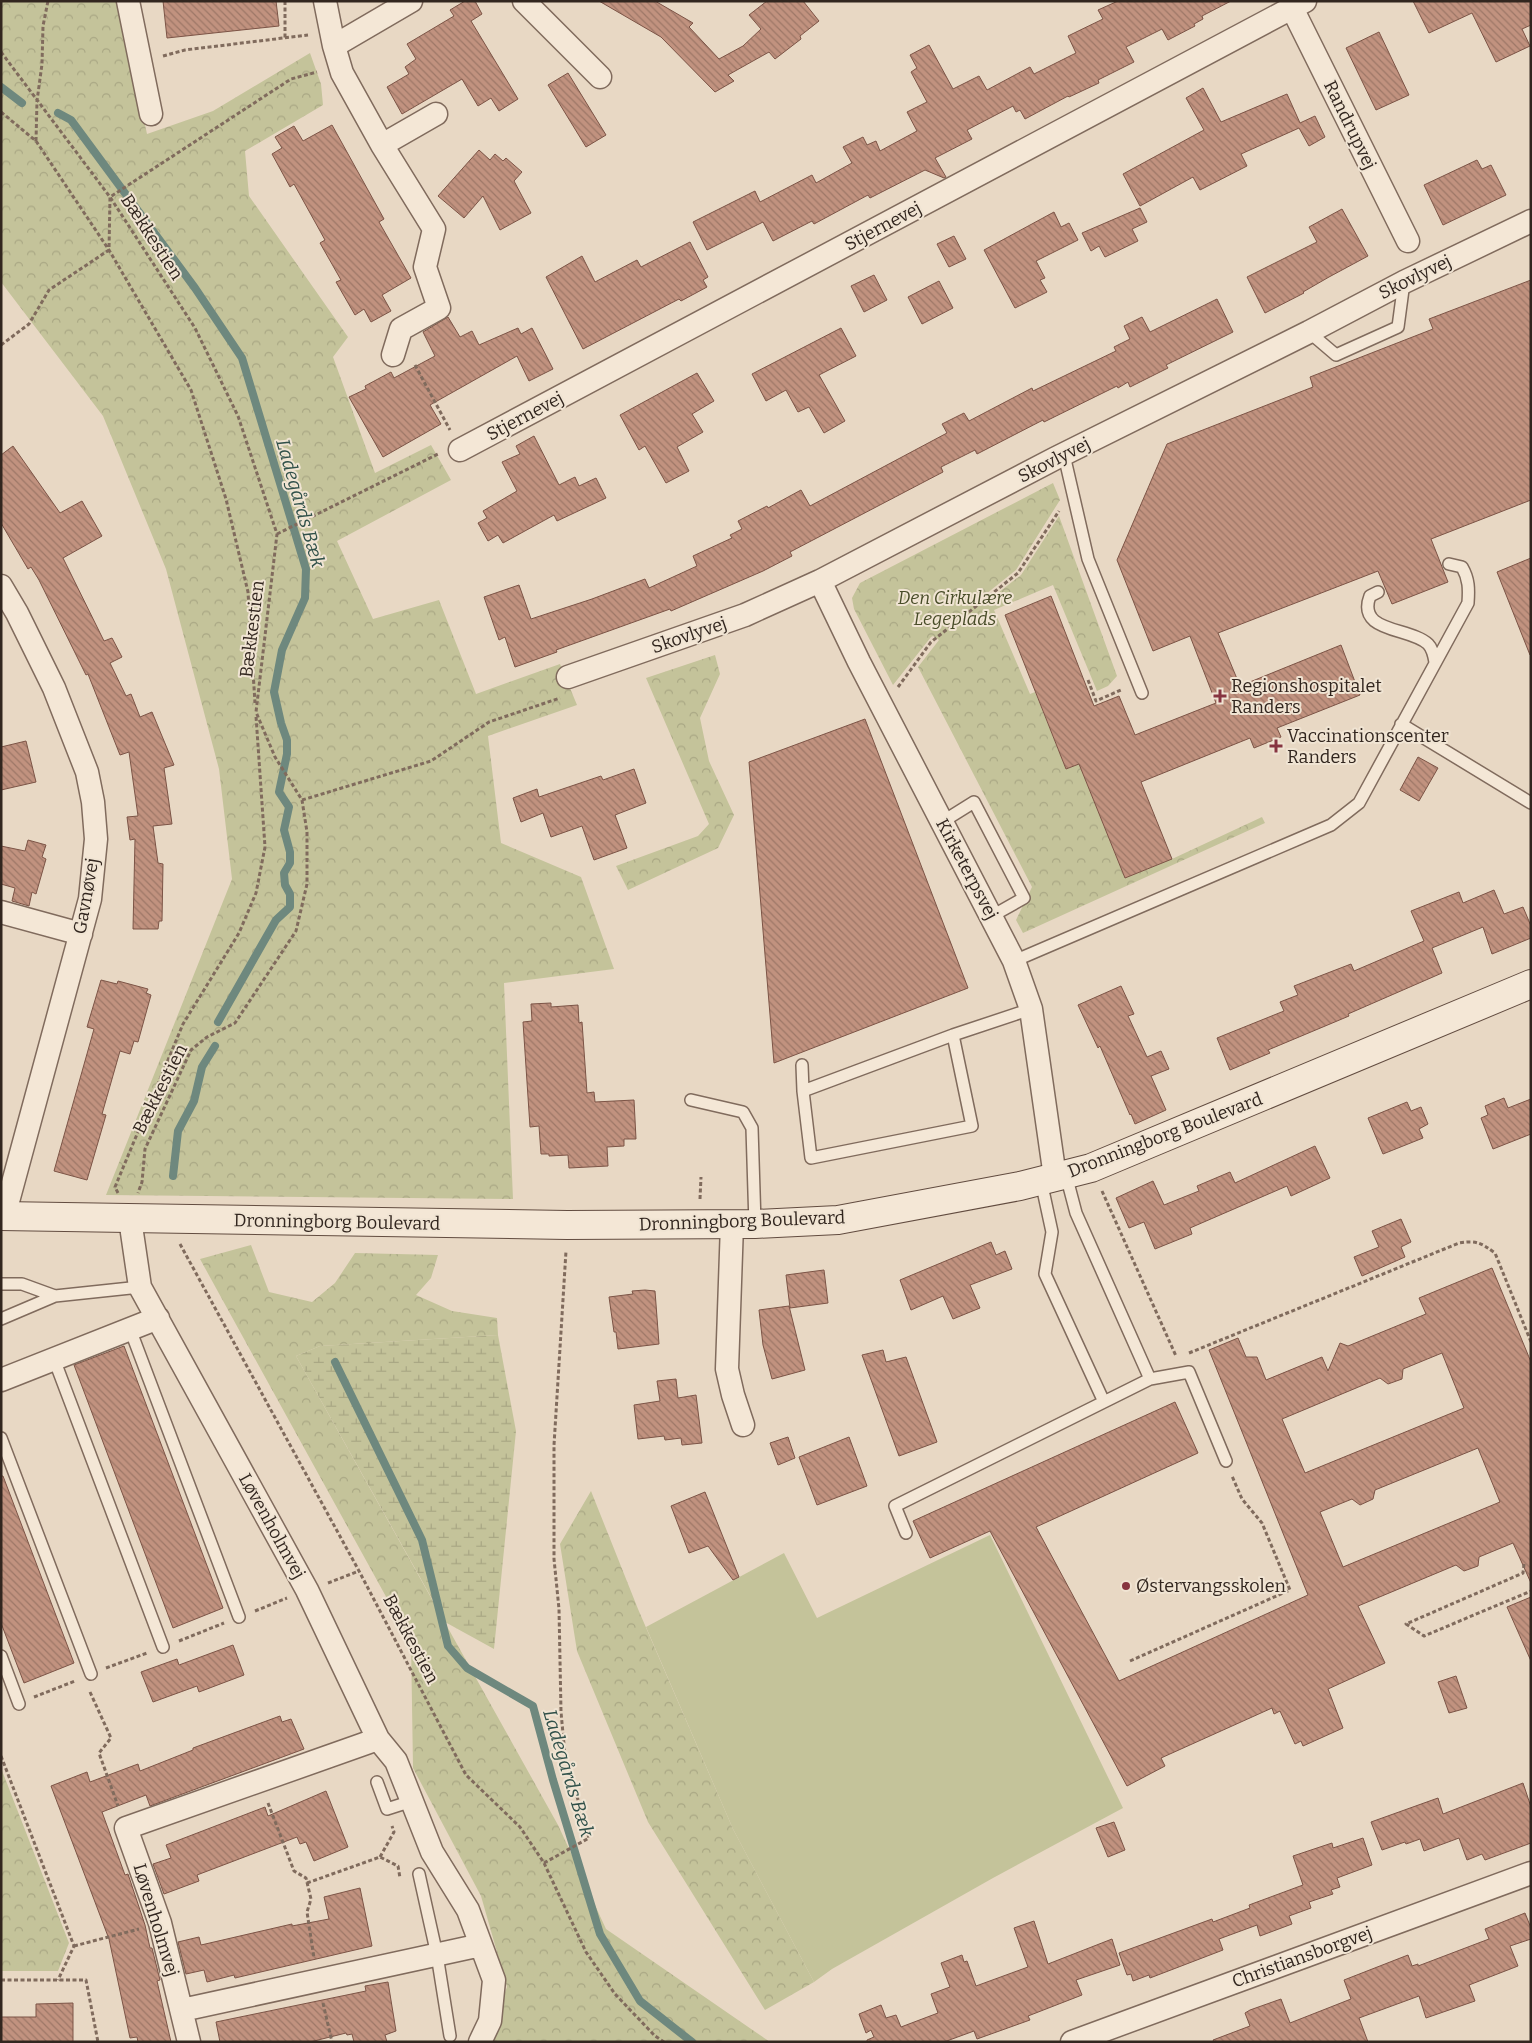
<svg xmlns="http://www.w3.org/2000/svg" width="1532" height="2043" font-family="Bitter,serif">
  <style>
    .grass { fill: #c4c39a }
    .forest { fill: url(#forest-crowns) }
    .wetland { fill: url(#wetland-marsh) }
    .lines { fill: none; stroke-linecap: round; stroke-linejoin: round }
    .stream { stroke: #6e887e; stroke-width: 8 }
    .building { fill: url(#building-back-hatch); stroke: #7c5446; fill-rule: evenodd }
    .lane-casing { stroke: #806b5d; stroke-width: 14 }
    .street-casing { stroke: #806b5d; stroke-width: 25 }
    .secondary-casing { stroke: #624c40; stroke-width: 30 }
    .path { stroke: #806b5d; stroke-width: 3; stroke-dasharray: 4 2.5; stroke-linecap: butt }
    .lane { stroke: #f4e7d6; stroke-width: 11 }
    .street { stroke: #f4e7d6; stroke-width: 22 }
    .secondary { stroke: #f4e7d6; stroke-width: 28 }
    .poi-dot { fill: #873541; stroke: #f0e4d3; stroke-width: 2 }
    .labels { text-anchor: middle; stroke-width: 4; stroke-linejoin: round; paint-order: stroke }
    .street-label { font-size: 18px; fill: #32261f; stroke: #f0e4d3 }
    .park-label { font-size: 18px; font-style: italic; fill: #484c28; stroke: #f0e4d3 }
    .poi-label { font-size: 18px; fill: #32261f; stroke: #f0e4d3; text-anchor: start }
    .water-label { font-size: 19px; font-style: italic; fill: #305049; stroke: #f0e4d3 }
  </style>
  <defs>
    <pattern id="forest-crowns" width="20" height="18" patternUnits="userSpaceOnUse" patternTransform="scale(1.25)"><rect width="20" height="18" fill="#c4c39a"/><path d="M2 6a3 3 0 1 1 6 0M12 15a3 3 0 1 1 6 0" fill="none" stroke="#a9a784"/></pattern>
    <pattern id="wetland-marsh" width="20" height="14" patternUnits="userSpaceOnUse" patternTransform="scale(1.25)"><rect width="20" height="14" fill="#c4c39a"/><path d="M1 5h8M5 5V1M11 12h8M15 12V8" fill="none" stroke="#a9a784"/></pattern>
    <pattern id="building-back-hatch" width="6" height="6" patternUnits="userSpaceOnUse" patternTransform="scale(1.25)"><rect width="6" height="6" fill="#c1927f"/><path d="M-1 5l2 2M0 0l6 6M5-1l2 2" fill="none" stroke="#9d7767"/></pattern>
  </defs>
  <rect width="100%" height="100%" fill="#e8d8c4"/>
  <!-- grass -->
  <path class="grass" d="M990 1535 1123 1808 993 1878 832 1969 814 1982 733 1829 646 1627 784 1553 817 1618Z"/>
  <!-- forest -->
  <path class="forest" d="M1 1H118L147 134 213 111 310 53 321 84 323 105 245 151 249 196 348 337 333 357 375 473 431 445 451 480 337 541 373 619 439 600 476 694 560 664 577 705 488 736 501 843 581 877 614 969 504 983 513 1199 106 1195 232 879 219 769 166 569 103 416 1 282Z
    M1053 483 1060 500 1016 570 986 594 989 600 1021 575 1059 516 1117 676 1108 686 1097 691 1053 585 994 610 1030 694 1035 692 1066 769 1079 764 1125 878 1172 859 1262 817 1265 823 1023 933 1016 920 1032 887 918 667 939 640 933 636 931 637 893 685 854 609 852 598 860 583Z
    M715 655 720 674 700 718 709 761 734 815 718 848 628 890 616 866 698 836 709 824 646 678Z
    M251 1245 269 1292 312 1302 335 1283 355 1253 438 1255 431 1278 416 1295 452 1311 497 1318 498 1335 320 1346 296 1356 558 1825 606 1929 770 2042H486L507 1987 481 1896 413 1768 411 1642 200 1259Z
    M591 1491 638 1609 733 1829 814 1982 765 2010 648 1822 577 1651 560 1544Z
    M1 1768 69 1943 58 1971H1Z"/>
  <!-- wetland -->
  <path class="wetland" d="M498 1335 516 1431 494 1649 445 1622 296 1356 320 1346Z"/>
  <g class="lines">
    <!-- stream -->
    <path class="stream" d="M1 87 22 103
      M58 113 71 120 195 288 242 358 306 569 305 598 282 650 274 692 281 723 287 740V754L279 792 289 807 284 830 290 852V863L284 873 285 885 290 894V907L276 920 218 1022
      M173 1176 178 1131 194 1101 202 1067 215 1046
      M335 1362 422 1540 448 1646 467 1668 533 1706 553 1780 600 1934 640 2001 692 2042"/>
  </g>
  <!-- building -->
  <path class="building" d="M163 1H276L279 26 167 38Z
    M465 1H475L482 14 471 21 518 99 499 111 491 98 478 106 462 79 402 114 387 87 409 74 405 67 416 59 407 44 454 16 450 10Z
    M599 1H655L693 23 689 27 719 59 743 46 761 29 749 15 767 1H803L819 21 800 36 801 39 775 59 769 52 728 75 734 81 715 92 661 37Z
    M1118 1H1231L1202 16 1203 19 1194 24 1195 26 1168 40 1162 29 1126 47 1134 62 1098 80 1099 83 1069 97 1068 96 1025 119 1020 110 1016 112 1013 106 967 130 972 139 935 158 946 177 944 178 925 170 870 198 868 195 814 224 812 221 773 241 763 222 707 250 693 222 755 191 760 202 812 175 816 183 852 163 843 147 863 137 867 145 876 141 880 151 917 131 907 112 927 102 911 72 917 68 910 55 929 45 953 89 979 76 987 90 1030 67 1034 74 1076 53 1068 36 1103 19 1098 10Z
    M1413 1H1531V25L1522 29 1530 46 1496 62 1472 13 1429 33Z
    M1379 32 1409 95 1376 110 1346 48Z
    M568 73 606 135 586 147 548 85Z
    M1203 88 1221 122 1287 94 1300 123 1315 116 1325 137 1309 146 1299 128 1241 154 1247 166 1200 190 1193 177 1140 206 1123 174 1204 130 1186 98Z
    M332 125 384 219 379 222 411 278 382 295 391 311 371 322 364 309 355 315 336 282 341 280 320 243 325 240 294 184 290 187 272 154 282 148 275 137 294 126 303 141Z
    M479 150 490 160 495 154 503 161 506 158 522 172 514 181 531 213 500 230 483 196 464 218 438 196Z
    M1477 160 1482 169 1491 165 1506 195 1443 225 1424 185Z
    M1140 208 1147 222 1132 229 1138 241 1105 257 1099 246 1091 251 1082 233Z
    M1342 209 1368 256 1329 277 1303 292 1304 293 1265 313 1247 277 1317 242 1309 227Z
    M1054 212 1061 227 1069 223 1078 240 1036 261 1045 278 1040 280 1047 292 1015 308 984 250Z
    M954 236 966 259 949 267 937 244Z
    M690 242 708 277 703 280 707 287 681 301 679 299 583 349 546 277 582 256 595 282 637 260 641 267 645 265Z
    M874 275 887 300 864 312 851 286Z
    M1531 280V500L1431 539 1448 582 1392 604 1378 571 1218 633 1240 686 1341 645 1360 695 1277 728 1281 737 1254 748 1250 738 1141 782 1172 859 1125 878 1079 764 1066 769 1005 615 1051 596 1094 706 1119 696 1135 735 1216 703 1190 636 1153 651 1117 560 1167 444 1313 387 1310 377 1433 329 1429 319Z
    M939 281 953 308 922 324 908 297Z
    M1217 299 1233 332 1166 365 1168 368 1130 387 1128 382 1118 388 1117 386 1044 422 1043 420 977 454 975 450 941 467 943 472 790 552 792 556 763 571 671 611 670 609 556 650 557 652 515 667 505 637 499 640 484 597 519 585 531 619 592 599 645 579 649 588 697 566 693 556 732 538 730 535 742 529 738 521 767 506 768 508 801 490 810 506 947 433 942 424 964 413 969 421 1032 388 1033 391 1116 351 1114 347 1130 339 1124 326 1142 317 1150 332Z
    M448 317 460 337 472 331 479 345 518 328 521 334 532 328 553 369 529 381 517 356 430 405 441 424 383 457 349 397 366 389 365 386 391 372 394 378 435 356 423 332Z
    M841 328 856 356 819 375 845 421 824 433 809 407 798 412 786 390 766 401 752 374Z
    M697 373 714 401 692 414 703 432 677 447 689 471 666 483 645 446 639 450 620 415Z
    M534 436 559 485 575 477 579 486 596 478 606 498 557 521 554 515 503 543 498 535 488 541 478 523 487 518 483 511 517 491 502 462 520 454 516 446Z
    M13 446 60 513 82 501 102 536 63 558 104 641 112 638 122 657 110 663 126 696 131 694 140 717 152 712 174 765 164 768 172 824 153 826 158 863 163 864 162 921H159L158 929H133L135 839 130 840 127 817 138 816 129 752 120 755 88 674 86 675 39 580 31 567 28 569 1 523V455Z
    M1531 558V654L1530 655 1497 572Z
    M865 719 968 988 774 1063 749 762Z
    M26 741 36 782 1 790V747Z
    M1418 757 1438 768 1419 801 1400 790Z
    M634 769 646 803 615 815 627 848 594 860 582 826 551 837 543 813 521 822 513 798 537 789 539 797 601 776 603 780Z
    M28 840 46 845 42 857 46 859 36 894 32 892 29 906 12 901 15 888 1 884V846L25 851Z
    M1494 890 1504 914 1523 907 1531 926V938L1492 954 1483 927 1432 948 1442 973 1348 1014 1349 1016 1268 1050 1270 1053 1230 1070 1217 1038 1284 1011 1280 1002 1298 995 1294 986 1351 964 1354 971 1424 941 1411 911 1459 892 1463 903Z
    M101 980 117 984 118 981 148 989 146 993 151 995 138 1042 134 1041 130 1054 120 1051 102 1114 106 1115 87 1180 54 1171 94 1029 87 1027Z
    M1121 986 1134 1014 1128 1016 1147 1057 1161 1051 1169 1069 1151 1076 1166 1110 1135 1124 1131 1114 1130 1115 1100 1046 1098 1048 1078 1005Z
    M551 1003V1007L578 1005 579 1023 582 1022 587 1093 594 1092 595 1102 634 1100 636 1139H624V1146L607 1147 608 1166 569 1168 568 1155 549 1156V1154H541L539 1126 530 1127 523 1022 532 1021 531 1004Z
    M1504 1098 1508 1108 1531 1099V1134L1493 1149 1481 1118 1488 1115 1485 1106Z
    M1407 1102 1411 1111 1421 1107 1428 1124 1419 1129 1423 1138 1383 1154 1368 1118Z
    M1315 1146 1330 1178 1291 1196 1287 1186 1190 1228 1192 1234 1155 1249 1144 1222 1129 1228 1116 1198 1153 1181 1164 1205 1199 1191 1197 1186 1230 1172 1235 1183Z
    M1401 1219 1411 1242 1401 1247 1405 1257 1362 1276 1354 1257 1379 1247 1372 1231Z
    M991 1242 996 1255 1005 1251 1012 1269 970 1285 980 1308 953 1319 943 1296 911 1310 900 1280Z
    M1492 1268 1531 1362V1583L1513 1543 1479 1557 1478 1566 1464 1571 1456 1565 1358 1606 1385 1663 1328 1689 1343 1728 1303 1746 1301 1741 1295 1744 1280 1711 1274 1714 1272 1708 1161 1758 1165 1766 1127 1786 990 1531 930 1558 913 1521 1175 1402 1198 1453 1036 1527 1119 1681 1308 1595 1209 1350 1238 1338 1246 1357H1257L1266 1380 1322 1357 1328 1371 1340 1343 1348 1346 1426 1314 1419 1298ZM1442 1353 1464 1408 1305 1473 1282 1419 1380 1378 1388 1384 1402 1379 1403 1369ZM1478 1448 1500 1502 1343 1567 1320 1512 1352 1499 1360 1505 1373 1499 1375 1490Z
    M824 1270 828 1303 790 1308 786 1275Z
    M645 1290 655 1291 659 1344 618 1349 616 1332H614L609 1297 633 1294 632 1291Z
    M789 1306 805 1370 772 1379 763 1345 759 1310Z
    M124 1346 223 1608 173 1628 74 1365Z
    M883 1350 886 1362 906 1357 937 1442 899 1456 862 1355Z
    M676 1379 678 1398 696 1395 702 1443 682 1445 681 1438 665 1440 664 1436 638 1439 634 1405 660 1401 657 1381Z
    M788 1437 795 1458 778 1465 770 1443Z
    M849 1437 867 1486 817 1505 799 1457Z
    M1 1476H3L74 1663 24 1683 1 1623Z
    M705 1492 739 1577 733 1580 708 1546 689 1553 671 1506Z
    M1531 1597V1661L1507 1607Z
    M233 1645 244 1675 199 1692 197 1686 153 1702 141 1672 177 1659 179 1665Z
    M1456 1676 1467 1708 1449 1713 1438 1682Z
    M280 1716 282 1722 291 1719 304 1749 150 1806 146 1795 102 1812 125 1875 128 1874 145 1925 150 1948H152L160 1980 157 1981 171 2042H138L137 2037 130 2038 109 1939 51 1786 87 1772 90 1782 138 1764 140 1771 193 1750V1748Z
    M1523 1783 1531 1807V1843L1485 1860 1482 1854 1467 1860 1459 1838 1424 1851 1420 1839 1406 1844 1405 1842 1382 1850 1371 1822 1438 1798 1443 1814Z
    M326 1791 348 1847 314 1861 306 1842 300 1844 297 1837 197 1875 199 1881 164 1894 153 1864 171 1858 166 1845 265 1807 268 1816Z
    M1114 1822 1125 1850 1108 1857 1096 1828Z
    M1363 1838 1372 1865 1337 1878 1340 1887 1331 1890 1333 1894 1309 1902 1311 1908 1289 1916 1292 1924 1260 1936 1257 1925 1219 1939 1223 1950 1150 1978 1149 1975 1133 1981 1131 1974 1127 1975 1119 1953 1212 1919 1213 1922 1250 1908 1249 1905 1303 1885 1293 1856 1332 1843 1333 1848Z
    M360 1888 372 1946 235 1978 234 1975 207 1982 204 1970 186 1974 178 1942 199 1937 201 1945 292 1924V1926L329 1919 324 1897Z
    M1525 1913 1531 1928V1939L1510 1946 1518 1966 1469 1985 1475 2001 1426 2018 1419 1996 1359 2018 1368 2042H1214L1213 2040 1250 2026 1245 2013 1250 2010 1281 1999 1290 2023 1351 1999 1344 1980 1408 1955 1412 1966 1418 1964V1966L1489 1939 1485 1929Z
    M1034 1921 1048 1964 1112 1939 1120 1965 1076 1980 1082 1995 1028 2016 1030 2020 977 2039 974 2031 944 2042H867V2040L874 2037 871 2030 866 2033 859 2014 881 2005 886 2018 896 2015 901 2027 938 2013 931 1994 950 1987 941 1963 962 1955 964 1962 967 1961 976 1986 1028 1967 1014 1928Z
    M388 1982 396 2031 385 2035 387 2042H354L352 2034 347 2035 346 2033 310 2042H220L216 2022 366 1991 365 1986Z
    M73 2003V2042H1V2017H36V2004Z"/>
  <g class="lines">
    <!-- lane casing -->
    <g class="lane-casing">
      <path id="lane" d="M1309 332 1336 355 1398 327 1404 282
        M1064 455 1088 559 1142 693
        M1378 592 1370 596C1356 633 1410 627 1428 644 1432 648 1434 656 1435 662
        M1401 724 1531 803
        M942 822 974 802 1024 898 992 916
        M1014 961 1331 825 1359 803 1468 603C1469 589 1469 579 1462 567L1449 564
        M953 1035 972 1126 811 1158 803 1091 953 1035 1031 1009
        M802 1065 803 1091
        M691 1100 743 1112 752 1128 755 1224
        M1066 1175 1076 1213 1150 1379
        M1041 1181 1052 1232 1045 1274 1104 1402
        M1 1284H22L55 1296
        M1 1319 55 1296 140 1287
        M130 1329 239 1617
        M54 1359 163 1647
        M1 1438 91 1674
        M906 1533 895 1506 1150 1379 1189 1372 1226 1461
        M1 1656 19 1704
        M377 1782 387 1809 412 1801
        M419 1874 437 1955 450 2036"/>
    </g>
    <!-- street casing -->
    <g class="street-casing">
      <path id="street" d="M128 1 151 114
        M325 1 334 46
        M524 1 600 77
        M1292 8 1408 241
        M382 145 436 114
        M393 355 401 329 439 308 425 267 434 229 382 145 342 73 334 46 411 1
        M460 450 1305 1
        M820 581 859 662 1014 961 1031 1009 1055 1177
        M1 586 17 613 54 688 87 772 93 802 96 839 90 899 4 1216
        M568 677 745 615 820 581 1056 458 1309 332 1404 282 1531 221
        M1 912 81 934
        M130 1219 140 1287 307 1590 378 1739 396 1761 432 1852 468 1910 494 1980 490 2021 480 2042
        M732 1224 727 1369 733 1395 743 1425
        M1 1380 158 1318
        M182 2010 481 1945
        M189 2042 160 1923 126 1828 378 1739
        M1072 2042 1531 1873"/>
    </g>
    <!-- secondary casing -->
    <g class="secondary-casing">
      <path id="secondary" d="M1 1216 567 1225 755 1224 838 1220 1020 1186 1091 1168 1531 984"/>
    </g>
    <!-- path -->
    <path class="path" d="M285 1V38
      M1 52 110 197 195 328 238 416 277 534 256 712 275 757 302 800 307 832V884L296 931 235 1023 207 1037 191 1050 145 1149 142 1182 138 1193
      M163 56 185 50 308 35
      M1 112 36 141 109 250 191 390 226 499 248 592 255 703
      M36 141 37 101 42 64 43 26 48 1
      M1 345 29 324 49 290 109 250 110 197 291 79 317 72
      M415 365 450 430
      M277 534 438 454
      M1088 680 1096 701 1121 690
      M898 687 931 642 1018 573 1059 511
      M302 800 431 761 489 722 560 698
      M1102 1191 1176 1356
      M118 1193 115 1187 183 1024 239 933 256 893 265 847 256 716
      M700 1199 701 1177
      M180 1244 359 1571 466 1775 520 1827 544 1863 586 1952 615 1994 655 2036 664 2042
      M1189 1353 1459 1243C1477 1240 1481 1243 1495 1253L1531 1342
      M1524 1564 1523 1573 1406 1624 1424 1636 1531 1591
      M328 1583 359 1571
      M255 1611 287 1598
      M179 1641 224 1623
      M1130 1661 1290 1590 1262 1523 1242 1499 1232 1476
      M106 1668 147 1653
      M90 1692 111 1738 99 1753 118 1806
      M34 1697 75 1681
      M1 1756 74 1946 58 1980
      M268 1803 294 1871 306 1878 311 1899 307 1912 314 1958
      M380 1857 394 1832 392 1826
      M544 1863 589 1838 565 1755 561 1712 559 1609 554 1559V1445L566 1251
      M307 1883 380 1857 398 1866 400 1878
      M74 1946 139 1929
      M1 1980H86L98 2042
      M323 2003 332 2042"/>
    <!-- lane -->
    <use href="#lane" class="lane"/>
    <!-- street -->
    <use href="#street" class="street"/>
    <!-- secondary -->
    <use href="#secondary" class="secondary"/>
  </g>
  <!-- markers -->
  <g class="poi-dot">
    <path d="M1217.5 688.5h5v5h5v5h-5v5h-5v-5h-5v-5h5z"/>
    <path d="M1273.5 738.5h5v5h5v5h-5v5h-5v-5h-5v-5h5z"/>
    <circle cx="1126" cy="1586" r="5"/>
  </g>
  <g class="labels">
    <!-- street labels -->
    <g class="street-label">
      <text transform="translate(1350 125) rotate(64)" y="6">Randrupvej</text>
      <text transform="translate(883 226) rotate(-28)" y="6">Stjernevej</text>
      <text transform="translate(152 237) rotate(57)" y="6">Bækkestien</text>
      <text transform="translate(1415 277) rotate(-26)" y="6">Skovlyvej</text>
      <text transform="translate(525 416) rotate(-28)" y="6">Stjernevej</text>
      <text transform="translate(1054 460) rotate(-27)" y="6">Skovlyvej</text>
      <text transform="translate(252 629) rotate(-83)" y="6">Bækkestien</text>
      <text transform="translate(689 635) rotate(-19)" y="6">Skovlyvej</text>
      <text transform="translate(967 869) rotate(62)" y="6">Kirketerpsvej</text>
      <text transform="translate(86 896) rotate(-80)" y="6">Gavnøvej</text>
      <text transform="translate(160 1089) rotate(-63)" y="6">Bækkestien</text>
      <text transform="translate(1165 1135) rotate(-21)" y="6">Dronningborg Boulevard</text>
      <text transform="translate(742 1221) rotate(-2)" y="6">Dronningborg Boulevard</text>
      <text transform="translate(337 1222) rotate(1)" y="6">Dronningborg Boulevard</text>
      <text transform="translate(272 1526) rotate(61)" y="6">Løvenholmvej</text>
      <text transform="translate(411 1639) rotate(62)" y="6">Bækkestien</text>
      <text transform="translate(156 1920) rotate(73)" y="6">Løvenholmvej</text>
      <text transform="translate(1302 1957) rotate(-20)" y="6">Christiansborgvej</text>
    </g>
    <!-- park labels -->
    <g class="park-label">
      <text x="955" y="604">Den Cirkulære<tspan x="955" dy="21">Legeplads</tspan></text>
    </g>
    <!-- poi labels -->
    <g class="poi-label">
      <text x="1231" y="692">Regionshospitalet<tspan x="1231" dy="21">Randers</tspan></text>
      <text x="1287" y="742">Vaccinationscenter<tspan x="1287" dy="21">Randers</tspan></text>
      <text x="1136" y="1592">Østervangsskolen</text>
    </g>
    <!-- water labels -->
    <g class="water-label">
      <text transform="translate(301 503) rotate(74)" y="7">Ladegårds Bæk</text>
      <text transform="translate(569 1773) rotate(73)" y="7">Ladegårds Bæk</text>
    </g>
  </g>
  <!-- border -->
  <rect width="1532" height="2043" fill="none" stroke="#32261f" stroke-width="5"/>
</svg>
